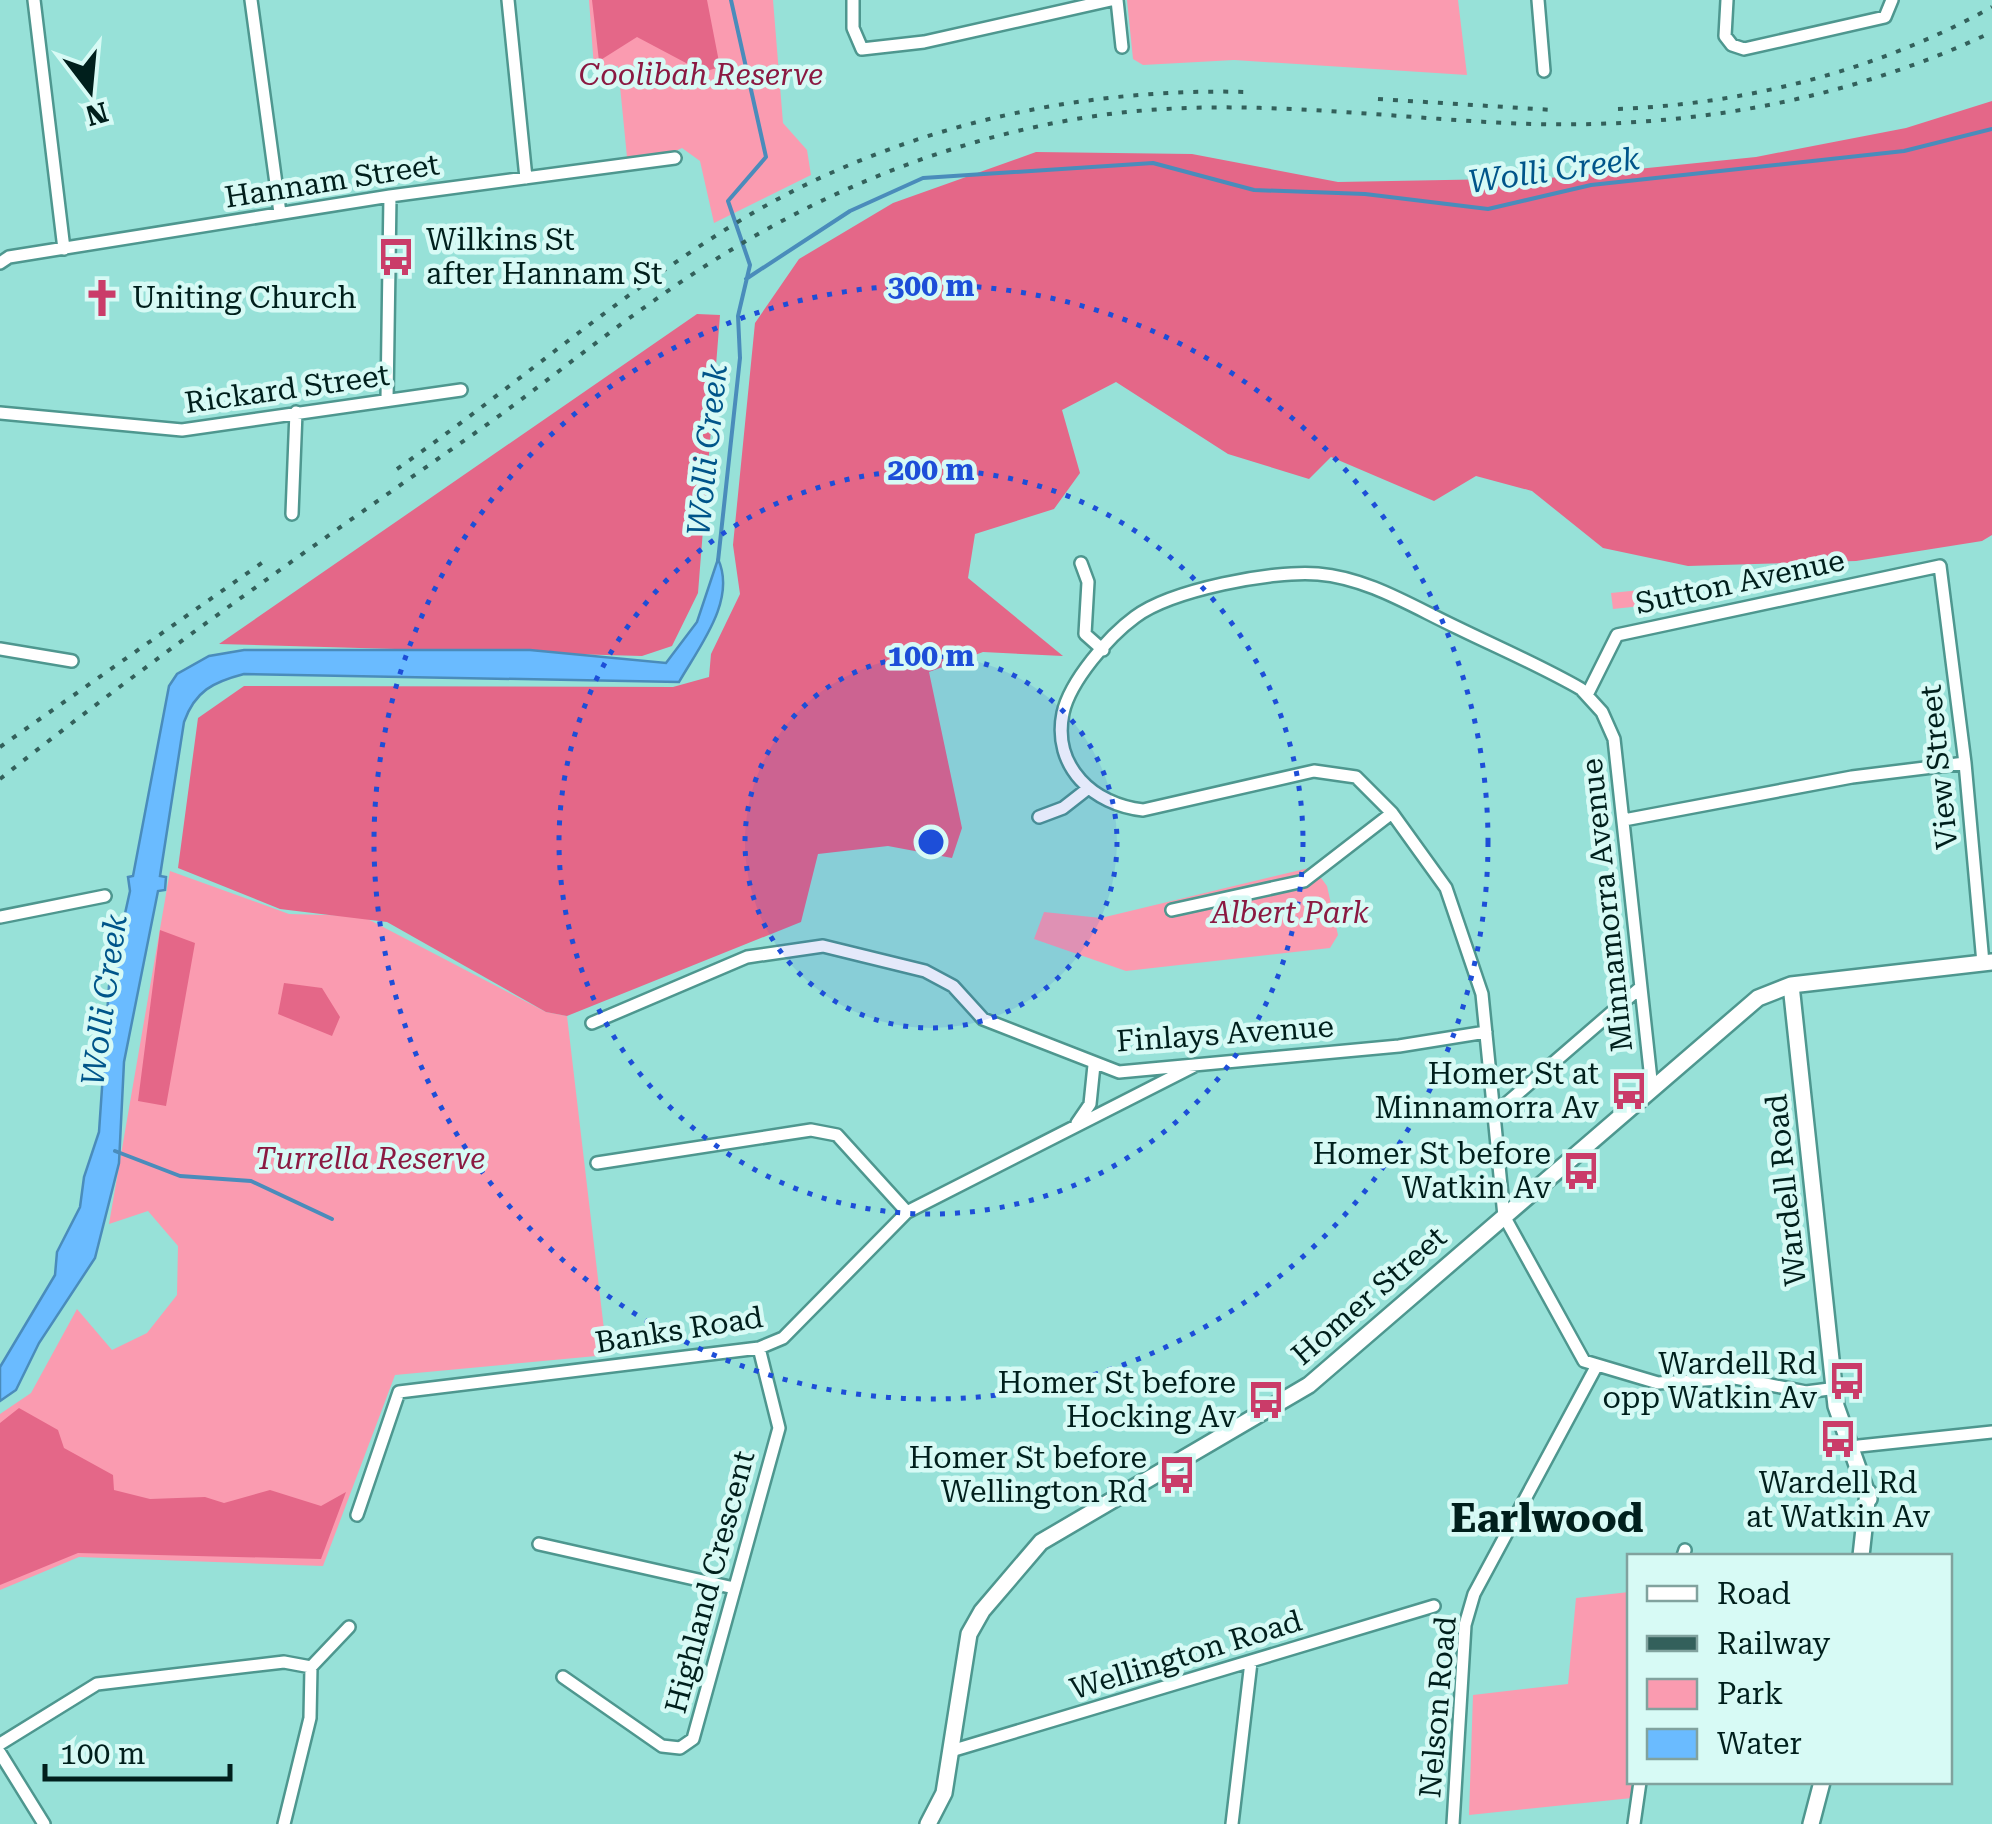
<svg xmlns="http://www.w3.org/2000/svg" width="1992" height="1824" font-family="'Roboto Serif',serif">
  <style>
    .green { fill: #fa9bb0 }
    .forest { fill: #e46788 }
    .water { fill: #6abbff; stroke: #4a8cbb; stroke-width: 2.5 }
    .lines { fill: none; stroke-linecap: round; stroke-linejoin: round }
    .stream { stroke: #4a8cbb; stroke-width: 4 }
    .street-casing { stroke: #4e978f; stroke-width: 16 }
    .secondary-casing { stroke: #4e978f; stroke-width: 20 }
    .street { stroke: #fff; stroke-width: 11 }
    .secondary { stroke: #fff; stroke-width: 15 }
    .rail { stroke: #33605b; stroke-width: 4; stroke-dasharray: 5 10; stroke-linecap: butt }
    .ring { fill: none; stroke: #1d4ed8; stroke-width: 5; stroke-dasharray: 5 10 }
    .labels { text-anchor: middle; stroke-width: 9; stroke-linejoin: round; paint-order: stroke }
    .park-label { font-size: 30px; font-style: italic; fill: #8b1a42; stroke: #d7faf5 }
    .street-label { font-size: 30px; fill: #001f1c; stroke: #d7faf5 }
    .poi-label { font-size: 30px; fill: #001f1c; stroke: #d7faf5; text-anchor: end }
    .water-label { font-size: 32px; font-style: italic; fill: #00558a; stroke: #d7faf5 }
    .district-label { font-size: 40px; font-weight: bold; fill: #001f1c; stroke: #d7faf5 }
    .centre { fill: #1d4ed8; stroke: #d7faf5; stroke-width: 5 }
    .ring-label { font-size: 30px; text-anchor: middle; font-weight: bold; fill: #1d4ed8; stroke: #d7faf5; stroke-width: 9; stroke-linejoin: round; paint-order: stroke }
  </style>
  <rect width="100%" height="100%" fill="#97e1d8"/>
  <!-- green -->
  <path class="green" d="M589 0H773L783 123 807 150 811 175 714 223 700 161 682 148 665 156 627 157 618 66 594 68Z
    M1127 0H1458L1467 75 1234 60 1143 65 1133 59Z
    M1650 589 1651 605 1613 609 1611 593Z
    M1313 867 1327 886 1338 935 1330 948 1126 971 1034 939 1044 912 1101 918Z
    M170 871 289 914 362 916 546 1012 567 1016 607 1355 395 1375 323 1566 79 1557 0 1590V1414L31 1393 77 1309 112 1350 147 1333 177 1295 178 1246 148 1211 109 1224Z
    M1629 1592 1632 1798 1469 1815 1473 1695 1568 1684 1576 1598Z"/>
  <!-- forest -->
  <path class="forest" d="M592 0H707L720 67 703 72 637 37 599 61Z
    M1992 101V535L1982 541 1856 561 1688 566 1603 548 1532 491 1476 476 1434 501 1331 457 1309 479 1228 454 1116 382 1062 410 1080 473 1054 509 975 534 968 578 1063 656 983 652 929 672 962 828 952 858 888 846 818 854 801 922 567 1016 546 1012 387 922 280 909 178 868 198 718 244 686 673 687 709 677 711 654 740 594 733 545 755 323 799 259 893 203 1036 152 1192 154 1338 182 1549 178 1756 157 1906 128Z
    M697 314 720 315 698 593 672 646 642 656 219 644Z
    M160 930 195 943 166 1106 138 1101Z
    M284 983 322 988 340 1017 332 1036 278 1014Z
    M19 1408 58 1430 64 1448 113 1475 114 1490 150 1499 205 1497 224 1503 270 1490 321 1506 346 1492 321 1559 78 1553 0 1585V1423Z"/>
  <!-- water -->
  <path class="water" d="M718 559C737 600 699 647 679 682L244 674C213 682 195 691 184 722L160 876 166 877 165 890 158 891 124 1062 119 1163 95 1258 39 1343 16 1390 0 1401V1367L55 1275 57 1252 80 1207 84 1177 99 1132 109 986 130 891 128 877 133 876 169 686 177 674 209 656 244 650H530L666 663 697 622Z"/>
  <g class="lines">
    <!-- stream -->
    <path class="stream" d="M746 279 850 211 923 178 1153 163 1254 190 1365 194 1488 209 1591 185 1904 151 1992 129
      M718 561 740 358 738 316 750 265 728 201 766 157 731 0
      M115 1151 180 1176 251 1181 332 1219"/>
    <!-- street casing -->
    <g class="street-casing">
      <path id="street" d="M34 0 64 249
        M251 0 280 213
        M508 0 526 178
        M853 0V28L862 49 924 42 1111 0
        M1117 0 1122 47
        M1538 0 1544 71
        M1727 0 1725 36 1732 45 1744 49 1885 17 1892 0
        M0 263 9 257 390 196 675 158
        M387 400 390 196
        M0 413 182 430 461 390
        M292 514 296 412
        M1081 563 1088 582 1085 634 1103 650
        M0 649 72 661
        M1587 695 1617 635 1940 566 1965 763 1983 963
        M1039 817 1063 808 1086 790
        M1624 820 1852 777 1965 763
        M1172 910 1304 881 1392 813
        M0 917 105 896
        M592 1023 747 957 823 946 925 971 953 986 983 1019 1119 1072 1399 1046 1486 1032
        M1652 1089 1614 739 1602 712 1581 689C1541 666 1499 648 1458 628 1413 607 1368 578 1318 574 1273 570 1171 590 1135 617 1109 636 1070 681 1063 713 1052 767 1094 805 1143 810L1314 771 1356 777 1392 813 1446 888 1482 994 1504 1216 1584 1361 1658 1383 1735 1378 1806 1392 1837 1388
        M1493 1115 1641 987
        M1077 1123 1090 1104 1094 1065
        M597 1163 811 1130 837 1135 907 1212
        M1859 1446 1992 1432
        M357 1515 399 1392 759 1348 783 1338 907 1212 1194 1066
        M539 1544 734 1588
        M1683 1556 1685 1550
        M563 1677 662 1746 680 1748 693 1739 779 1428 759 1348
        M0 1744 97 1684 284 1662 311 1667
        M951 1751 1434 1606
        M0 1753 44 1824
        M284 1824 310 1718 311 1667 349 1627
        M1232 1824 1251 1662
        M1453 1824 1465 1625 1474 1594 1596 1367
        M1634 1824 1640 1782"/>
    </g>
    <!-- secondary casing -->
    <g class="secondary-casing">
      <path id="secondary" d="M1791 985 1836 1406 1869 1499
        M1861 1556 1868 1492
        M928 1824 944 1793 969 1634 982 1611 1041 1542 1309 1385 1758 998 1791 985 1992 962
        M1811 1824 1822 1782"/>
    </g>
    <!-- street -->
    <use href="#street" class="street"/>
    <!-- secondary -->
    <use href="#secondary" class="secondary"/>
    <!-- rail -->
    <path class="rail" d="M1378 99 1553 110
      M1618 109C1747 104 1879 70 1992 7
      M397 469C509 391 612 300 728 228 882 131 1068 87 1248 92
      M0 747 266 560
      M0 779C154 657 314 545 475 433 538 389 598 339 662 295 787 207 925 145 1076 119 1220 94 1363 116 1507 123 1674 131 1840 104 1992 32"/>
  </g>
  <!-- distance rings -->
  <circle cx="931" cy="842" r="186" fill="#1d4ed8" fill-opacity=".12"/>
  <g class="ring">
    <circle cx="931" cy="842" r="186"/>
    <circle cx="931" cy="842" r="372"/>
    <circle cx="931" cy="842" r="557"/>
  </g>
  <!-- icons -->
  <defs>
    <g id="bus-bare" transform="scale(3)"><path d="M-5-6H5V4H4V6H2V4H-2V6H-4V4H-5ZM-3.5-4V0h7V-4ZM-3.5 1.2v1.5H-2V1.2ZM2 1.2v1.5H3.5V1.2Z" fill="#ca3c69" stroke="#d7faf5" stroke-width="2.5" paint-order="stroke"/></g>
    <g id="church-bare" transform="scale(3)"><path d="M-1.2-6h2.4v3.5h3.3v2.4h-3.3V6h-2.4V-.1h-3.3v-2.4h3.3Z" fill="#ca3c69" stroke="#d7faf5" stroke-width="2.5" paint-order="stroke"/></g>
  </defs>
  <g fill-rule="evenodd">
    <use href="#bus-bare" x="396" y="257"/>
    <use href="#church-bare" x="102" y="298"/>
    <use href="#bus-bare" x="1629" y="1091"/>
    <use href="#bus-bare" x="1581" y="1171"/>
    <use href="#bus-bare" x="1847" y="1381"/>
    <use href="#bus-bare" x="1266" y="1400"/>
    <use href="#bus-bare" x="1838" y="1439"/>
    <use href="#bus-bare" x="1177" y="1475"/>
  </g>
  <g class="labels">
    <!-- park labels -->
    <g class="park-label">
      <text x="701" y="85">Coolibah Reserve</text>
      <text x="1290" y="923">Albert Park</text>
      <text x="370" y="1169">Turrella Reserve</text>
    </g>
    <!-- street labels -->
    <g class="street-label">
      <text transform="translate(332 181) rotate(-9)" y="10">Hannam Street</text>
      <text transform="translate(287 389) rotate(-8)" y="10">Rickard Street</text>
      <text transform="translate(1740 582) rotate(-12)" y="10">Sutton Avenue</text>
      <text transform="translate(1939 767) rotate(-96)" y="10">View Street</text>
      <text transform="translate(1607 905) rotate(-96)" y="10">Minnamorra Avenue</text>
      <text transform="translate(1225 1034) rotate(-4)" y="10">Finlays Avenue</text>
      <text transform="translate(1786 1190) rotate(-96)" y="10">Wardell Road</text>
      <text transform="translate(1369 1296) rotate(-41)" y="10">Homer Street</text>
      <text transform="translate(679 1330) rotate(-9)" y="10">Banks Road</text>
      <text transform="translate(710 1582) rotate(-75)" y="10">Highland Crescent</text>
      <text transform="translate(1186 1655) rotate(-17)" y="10">Wellington Road</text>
      <text transform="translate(1438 1707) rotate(-85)" y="10">Nelson Road</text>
    </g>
    <!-- poi labels -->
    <g class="poi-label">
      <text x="426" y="250" text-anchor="start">Wilkins St<tspan x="426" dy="34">after Hannam St</tspan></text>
      <text x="132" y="308" text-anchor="start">Uniting Church</text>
      <text x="1599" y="1084">Homer St at<tspan x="1599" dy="34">Minnamorra Av</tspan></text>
      <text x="1551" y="1164">Homer St before<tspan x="1551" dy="34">Watkin Av</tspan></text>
      <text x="1817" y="1374">Wardell Rd<tspan x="1817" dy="34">opp Watkin Av</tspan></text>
      <text x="1236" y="1393">Homer St before<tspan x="1236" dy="34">Hocking Av</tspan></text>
      <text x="1147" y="1468">Homer St before<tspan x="1147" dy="34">Wellington Rd</tspan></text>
      <text x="1838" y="1493" text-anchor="middle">Wardell Rd<tspan x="1838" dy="34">at Watkin Av</tspan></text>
    </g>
    <!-- water labels -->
    <g class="water-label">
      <text transform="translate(1554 170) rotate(-8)" y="11">Wolli Creek</text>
      <text transform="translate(707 450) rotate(-84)" y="11">Wolli Creek</text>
      <text transform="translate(104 1000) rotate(-82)" y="11">Wolli Creek</text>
    </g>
    <!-- district labels -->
    <g class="district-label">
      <text x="1547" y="1532">Earlwood</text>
    </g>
  </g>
  <circle cx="931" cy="842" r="15" class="centre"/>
  <g class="ring-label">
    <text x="931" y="296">300 m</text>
    <text x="931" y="480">200 m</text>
    <text x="931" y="666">100 m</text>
  </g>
  <!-- legend -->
  <rect x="1627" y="1554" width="325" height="230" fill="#d7faf5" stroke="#81a29e" stroke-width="2.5"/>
  <rect x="1647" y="1586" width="50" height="15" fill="#ffffff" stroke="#81a29e" stroke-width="2.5"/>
  <text x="1717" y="1604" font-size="30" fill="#001f1c">Road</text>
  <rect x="1647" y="1636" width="50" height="15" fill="#33605b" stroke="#81a29e" stroke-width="2.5"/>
  <text x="1717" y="1654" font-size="30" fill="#001f1c">Railway</text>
  <rect x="1647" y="1679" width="50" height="30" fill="#fa9bb0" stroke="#81a29e" stroke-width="2.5"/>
  <text x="1717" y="1704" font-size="30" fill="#001f1c">Park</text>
  <rect x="1647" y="1729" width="50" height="30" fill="#6abbff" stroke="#81a29e" stroke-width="2.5"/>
  <text x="1717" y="1754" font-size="30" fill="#001f1c">Water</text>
  <!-- north arrow -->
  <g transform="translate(90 90) rotate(164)" stroke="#d7faf5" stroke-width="8" paint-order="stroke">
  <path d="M0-8L18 38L0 25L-18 38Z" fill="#001f1c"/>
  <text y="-15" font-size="28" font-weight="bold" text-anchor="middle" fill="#001f1c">N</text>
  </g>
  <!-- scale -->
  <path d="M45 1764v15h185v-15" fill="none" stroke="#001f1c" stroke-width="5"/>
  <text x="60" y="1764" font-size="30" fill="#001f1c" stroke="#d7faf5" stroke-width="8" paint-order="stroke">100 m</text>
</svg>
